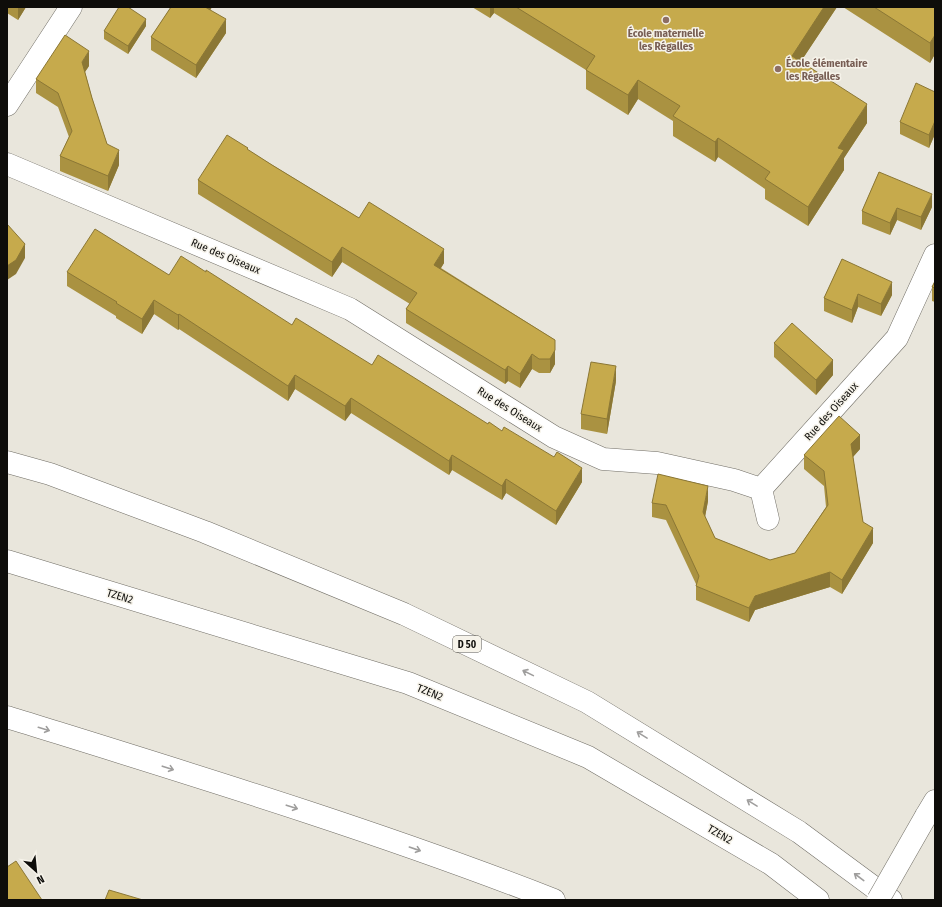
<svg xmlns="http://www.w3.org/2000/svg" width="942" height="907" font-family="'Fira Sans Condensed',sans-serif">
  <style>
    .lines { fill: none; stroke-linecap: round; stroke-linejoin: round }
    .minor-casing { stroke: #716e66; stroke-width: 23 }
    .major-casing { stroke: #716e66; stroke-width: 23 }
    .minor { stroke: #fff; stroke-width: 22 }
    .major { stroke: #fff; stroke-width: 22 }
    .minor-bridge-casing { stroke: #716e66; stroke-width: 23; stroke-linecap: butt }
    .minor-bridge { stroke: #fff; stroke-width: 22 }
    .wall { fill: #aa9241 }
    .shaded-wall { fill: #8b7735 }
    .building { fill: #c6aa4c; stroke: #8b7735 }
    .oneway { stroke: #9f9e9d }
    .education-dot { fill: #8d6e63; stroke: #f6f3ea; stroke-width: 1.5 }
    .labels { text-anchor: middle; stroke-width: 3; stroke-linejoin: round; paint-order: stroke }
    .shield { fill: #f6f3ea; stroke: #54524d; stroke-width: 1 }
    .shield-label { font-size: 10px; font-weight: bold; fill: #0e0d0a }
    .education-label { font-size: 11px; font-weight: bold; fill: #785e54; stroke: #f6f3ea }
    .street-label { font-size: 11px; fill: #0e0d0a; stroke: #f6f3ea }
  </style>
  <rect width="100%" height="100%" fill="#e9e6dc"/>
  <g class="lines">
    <!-- minor casing -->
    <g class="minor-casing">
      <path id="minor" d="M7 105 71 7
        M7 164 350 309 554 437 603 459 657 463 734 480 761 489 897 338 935 255
        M761 489 768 519
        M7 561 408 683 588 757 771 864 818 900
        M926 816 935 801"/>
    </g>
    <!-- major casing -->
    <g class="major-casing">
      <path id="major" d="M7 462 50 474 205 532 404 614 587 702 799 832 891 900
        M7 717C190 774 375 830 554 900"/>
    </g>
    <!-- minor -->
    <use href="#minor" class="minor"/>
    <!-- major -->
    <use href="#major" class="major"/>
    <!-- minor-bridge casing -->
    <g class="minor-bridge-casing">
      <path id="minor-bridge" d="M878 900 926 816"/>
    </g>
    <!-- minor-bridge -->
    <use href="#minor-bridge" class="minor-bridge"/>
  </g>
  <!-- wall -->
  <path class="wall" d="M7 7H26L18 20 7 13Z
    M171 7H212L210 10 226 33 196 78 151 50V37Z
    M472 7H692L693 8V7H837L801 61 867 123 844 158V170L808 226 765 199V189L718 157 715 162 673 136V121L638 99 628 115 586 89V70L494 13 490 18Z
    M843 7H935V54L930 63Z
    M146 26 128 54 104 39V31Z
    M89 66 85 72 92 98 107 144 119 165 108 191 60 171V156L69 137 58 107 36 93V79Z
    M935 92V134L929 148 900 134V122Z
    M248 150 359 218 444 263 441 268 555 340V364L550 373H539L532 369 520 388 508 381 505 384 406 323V309L410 304 342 262 332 277 198 194V180Z
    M879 172 932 207 921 230 897 220 890 235 862 224V211Z
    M842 259 892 295 881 316 858 307 852 323 824 311V298Z
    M67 272 169 275 292 325 372 365 488 424 582 482 556 525 506 493 502 500 452 470 449 475 351 413 345 421 295 389 288 401 179 329 178 330 154 314 142 334 116 318V316L67 286Z
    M935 281V302L932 301V287Z
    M774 343 833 375 816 395 774 357Z
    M616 381 607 434 581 429V414Z
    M860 449 853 457 863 522 873 543 842 594 830 587 755 610 749 622 696 600V584L666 520 652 517V503L708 501 705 517 715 538 770 560 784 556 795 553 826 507 824 486 804 469V455Z"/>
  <!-- shaded-wall -->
  <path class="shaded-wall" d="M18 7H26L18 20Z
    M204 7H212L204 20Z
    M490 7H494V13L490 18Z
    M824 7H837L792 75V56Z
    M146 19V26L128 54V46Z
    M226 19V33L196 78V65Z
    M935 35V54L930 63V43Z
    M89 51V66L82 76V62Z
    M638 80V99L628 115V95Z
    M867 104V123L844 158V170L808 226V207L838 148Z
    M935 121V134L929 148V135Z
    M718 138V157L715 162V142Z
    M119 150V165L108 191V176Z
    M932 194V207L921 230V217Z
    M897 208V220L890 235V223Z
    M25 244V258L16 274 7 280V266Z
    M342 247V262L332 277V262Z
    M444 249V263L434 279V265Z
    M892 282V295L881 316V304Z
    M858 294V307L852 323V310Z
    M154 300V314L142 334V319Z
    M179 314V329L178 330V315Z
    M555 350V364L550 373V359Z
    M532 354V369L520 388V374Z
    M833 360V375L816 395V380Z
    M508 366V381L505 384V370Z
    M616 366V381L607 434V419Z
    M295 375V389L288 401V386Z
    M351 398V413L345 421V406Z
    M860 435V449L851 459V444Z
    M452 455V470L449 475V461Z
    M582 468V482L556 525V511Z
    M506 479V493L502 500V486Z
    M708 486V501L703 527V512Z
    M873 528V543L842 594V580Z
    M830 572V587L755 610 749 622V608L755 596Z"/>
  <!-- building -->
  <path class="building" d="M119 7H128L146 19 128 46 104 31Z
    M171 7H205L226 19 196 65 151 37Z
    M516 7H692L693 8V7H824L792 56 867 104 838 148 844 150 808 207 765 179 770 172 718 138 715 142 673 116 680 106 638 80 628 95 586 70 595 56Z
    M874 7H935V35L930 43Z
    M65 35 89 51 82 62 92 98 107 144 119 150 108 176 60 156 72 131 58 93 36 79Z
    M916 83 935 92V121L929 135 900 122Z
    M227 135 248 148 247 149 272 165 359 218 369 202 444 249 434 265 555 340V350L550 359H539L532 354 520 374 508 366 505 370 406 309 417 293 342 247 332 262 198 180Z
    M879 172 932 194 921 217 897 208 890 223 862 211Z
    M7 224 25 244 16 260 7 266Z
    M95 229 169 275 181 256 206 272V270L292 325 296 318 372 365 378 355 488 424 489 422 502 431 504 427 554 457 557 452 582 468 556 511 506 479 502 486 452 455 449 461 351 398 345 406 295 375 288 386 179 314 178 315 154 300 142 319 116 303 117 302 67 272Z
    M842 259 892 282 881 304 858 294 852 310 824 298Z
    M935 281V288L932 287Z
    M792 323 833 360 816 380 774 343Z
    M591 362 616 366 607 419 581 414Z
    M839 416 860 435 851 444 863 522 873 528 842 580 830 572 755 596 749 608 696 586 699 576 666 505 652 503 658 474 708 486 703 512 715 538 770 560 784 556 795 553 828 505 824 471 804 455Z
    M16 861 42 900H7V867Z
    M109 890 143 900H105Z"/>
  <!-- one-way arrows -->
  <defs><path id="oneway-shaft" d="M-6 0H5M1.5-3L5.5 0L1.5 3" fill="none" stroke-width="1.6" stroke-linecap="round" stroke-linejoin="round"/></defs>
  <g class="oneway">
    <use href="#oneway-shaft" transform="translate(528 673) rotate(-154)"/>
    <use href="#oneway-shaft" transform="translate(44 729) rotate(17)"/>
    <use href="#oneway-shaft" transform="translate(642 735) rotate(-148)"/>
    <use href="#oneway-shaft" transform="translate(168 768) rotate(18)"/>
    <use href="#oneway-shaft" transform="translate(752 803) rotate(-148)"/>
    <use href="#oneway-shaft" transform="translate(292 807) rotate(18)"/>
    <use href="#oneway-shaft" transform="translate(415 849) rotate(19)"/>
    <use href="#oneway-shaft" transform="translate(859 877) rotate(-143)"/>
  </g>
  <!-- markers -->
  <g class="education-dot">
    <circle cx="666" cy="20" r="4"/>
    <circle cx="778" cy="69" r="4"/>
  </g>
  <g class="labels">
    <!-- shield labels -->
    <rect class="shield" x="453" y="636" width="28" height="16" rx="3"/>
    <g class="shield-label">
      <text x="467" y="648">D 50</text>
    </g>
    <!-- education labels -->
    <g class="education-label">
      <text x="666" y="37">École maternelle<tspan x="666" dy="13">les Régalles</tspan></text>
      <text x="786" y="67" text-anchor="start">École élémentaire<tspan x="786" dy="13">les Régalles</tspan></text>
    </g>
    <!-- street labels -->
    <g class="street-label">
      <text transform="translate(226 256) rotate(23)" y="4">Rue des Oiseaux</text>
      <text transform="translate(510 409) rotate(32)" y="4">Rue des Oiseaux</text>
      <text transform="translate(831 411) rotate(-48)" y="4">Rue des Oiseaux</text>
      <text transform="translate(120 596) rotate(17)" y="4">TZEN2</text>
      <text transform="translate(430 692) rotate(22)" y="4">TZEN2</text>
      <text transform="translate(720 834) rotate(30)" y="4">TZEN2</text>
    </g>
  </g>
  <!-- border -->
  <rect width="942" height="907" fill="none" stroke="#0e0d0a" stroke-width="16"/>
  <!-- north arrow -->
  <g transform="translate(36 871) rotate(153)" stroke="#f6f3ea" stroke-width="3" paint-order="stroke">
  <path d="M0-3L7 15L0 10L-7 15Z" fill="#0e0d0a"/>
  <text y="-6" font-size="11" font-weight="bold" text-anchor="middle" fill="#0e0d0a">N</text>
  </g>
</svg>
